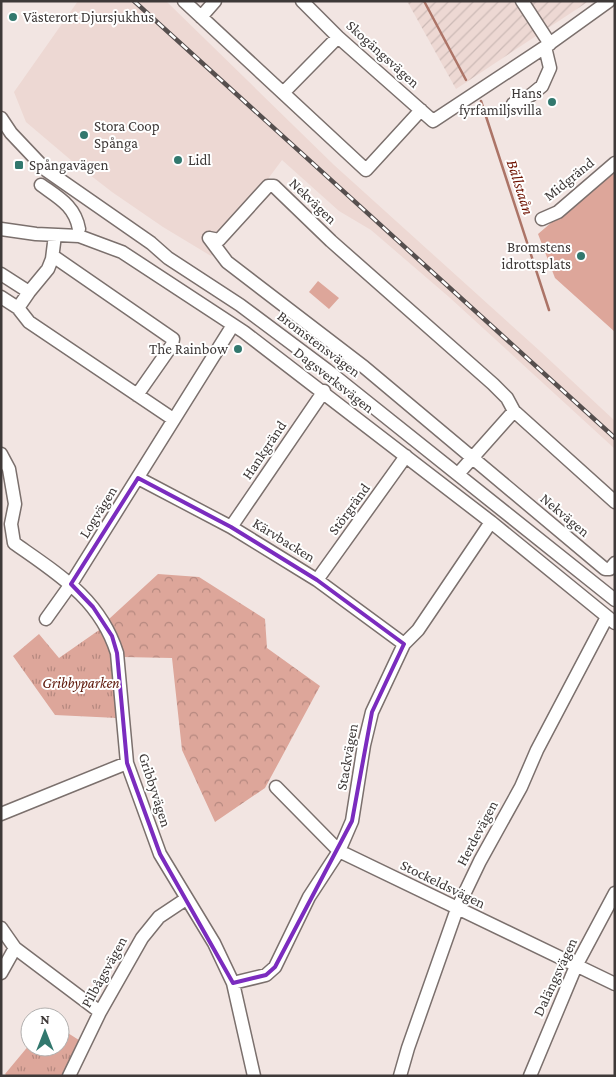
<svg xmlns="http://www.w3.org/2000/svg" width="616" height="1077" font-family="'Crimson Pro',serif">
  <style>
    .built { fill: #edd8d3 }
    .industrial { fill: url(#industrial-furrows) }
    .forest { fill: url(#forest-crowns) }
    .park { fill: url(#park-tufts) }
    .pitch { fill: #dda69a }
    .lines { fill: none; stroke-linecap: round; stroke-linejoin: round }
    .stream { stroke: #ac7467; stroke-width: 2.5 }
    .minor-casing { stroke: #7b706d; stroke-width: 15 }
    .minor { stroke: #fff; stroke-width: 12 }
    .rail-casing { stroke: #564f4e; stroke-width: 4.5 }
    .rail { stroke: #fff; stroke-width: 2.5; stroke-dasharray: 8; stroke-linecap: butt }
    .marked { fill: none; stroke: #7b2cbf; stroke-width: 4; stroke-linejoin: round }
    .poi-dot { fill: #32786e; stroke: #fff; stroke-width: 2 }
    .labels { text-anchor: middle; stroke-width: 4; stroke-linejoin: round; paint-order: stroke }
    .poi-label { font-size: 15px; fill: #3e3938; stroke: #fff; text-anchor: start }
    .street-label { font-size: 15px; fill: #3e3938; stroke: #fff }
    .park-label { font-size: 15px; font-style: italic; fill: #5e180a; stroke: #fff }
    .water-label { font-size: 16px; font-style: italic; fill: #6e1100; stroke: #fff }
  </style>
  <defs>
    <pattern id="industrial-furrows" width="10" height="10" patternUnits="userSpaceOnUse" patternTransform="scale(1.25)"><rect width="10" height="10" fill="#edd8d3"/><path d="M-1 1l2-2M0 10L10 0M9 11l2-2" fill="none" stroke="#ccbab6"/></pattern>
    <pattern id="forest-crowns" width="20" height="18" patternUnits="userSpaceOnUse" patternTransform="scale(1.25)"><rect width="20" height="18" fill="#dda69a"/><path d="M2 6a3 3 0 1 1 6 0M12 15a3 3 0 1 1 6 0" fill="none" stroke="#b5887f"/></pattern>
    <pattern id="park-tufts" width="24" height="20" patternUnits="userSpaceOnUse" patternTransform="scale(1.25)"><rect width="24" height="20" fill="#dda69a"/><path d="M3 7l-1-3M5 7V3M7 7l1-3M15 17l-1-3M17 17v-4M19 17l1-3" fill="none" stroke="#b5887f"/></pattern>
  </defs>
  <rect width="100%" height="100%" fill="#f2e5e2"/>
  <!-- built -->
  <path class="built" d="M78 1H166L334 165 541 352 615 421V449L449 297 371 230 339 211 282 160 211 256 163 227 112 192 72 161 26 122 14 92Z"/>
  <!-- industrial -->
  <path class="industrial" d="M407 1H589L456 89Z"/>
  <!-- forest -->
  <path class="forest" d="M158 574 199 577 265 619 267 648 320 686 265 788 215 822 182 750 172 658 122 657 109 619Z"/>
  <!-- park -->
  <path class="park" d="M102 628 111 650 117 718 55 715 13 656 39 634 59 658Z
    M60 1028 82 1042 64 1076H7L5 1074 30 1044V1047H60Z"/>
  <!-- pitch -->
  <path class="pitch" d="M615 168V332L555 278 538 234Z
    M318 281 339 298 329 309 309 292Z"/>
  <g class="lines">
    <!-- stream -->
    <path class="stream" d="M424 1 466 80
      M481 101 549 310"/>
    <!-- minor casing -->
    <g class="minor-casing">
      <path id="minor" d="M184 1 366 170 421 110
        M302 1 338 37 433 121 545 47 609 1
        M522 1 550 44
        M201 17 215 1
        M283 93 338 37
        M513 104 531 95 542 86 550 68 545 47
        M1 118 11 133 46 170 151 243 168 258 240 305 327 370 615 600
        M41 185C59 198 75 206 79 229
        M542 219 558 212 615 163
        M1 229 36 234 79 236 122 252 244 332 491 522 615 623
        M209 238 227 262 364 367 605 569H610L615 563
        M209 238 219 240 268 186H274L331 241 493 384 507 398 514 411
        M53 256 173 339 172 345 137 395
        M1 274 29 292 48 269 52 259 55 235
        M1 297 18 308 29 292
        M18 308 29 322 173 419
        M1 454 9 469 15 504 11 524 14 543C58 574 100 599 117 653L127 763 160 854 214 943 233 983 254 1076
        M458 474 514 411 615 502
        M138 478 231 527 317 580 404 644
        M231 527 324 391
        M317 580 406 456
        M46 619 71 584 233 325
        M276 787 339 851 615 984
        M1 814 127 763
        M1 928 15 948 100 1012
        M1 973 15 948
        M233 983 266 975 275 967 309 897 339 851 352 821 364 745 372 712 404 644 418 630 491 522
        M69 1076 100 1012 142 938 159 917 186 899
        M400 1076 408 1048 457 909 480 861 521 787 537 750 607 617
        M530 1076 576 966 615 893"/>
    </g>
    <!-- minor -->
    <use href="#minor" class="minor"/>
    <!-- rail casing -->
    <g class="rail-casing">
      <path id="rail" d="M134 1 615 438"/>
    </g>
    <!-- rail -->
    <use href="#rail" class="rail"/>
  </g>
  <!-- marked area -->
  <path class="marked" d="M138 478 231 527 317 580 404 644 372 712 352 821 275 967 266 975 233 983 160 854 127 763 117 653 112 636 93 607 71 584Z"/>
  <!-- markers -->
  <g class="poi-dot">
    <circle cx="13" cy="17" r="5"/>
    <circle cx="552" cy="102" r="5"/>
    <circle cx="84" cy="135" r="5"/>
    <circle cx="178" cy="160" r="5"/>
    <rect x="14" y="160" width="10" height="10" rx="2.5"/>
    <circle cx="581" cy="256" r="5"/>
    <circle cx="238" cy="349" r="5"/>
  </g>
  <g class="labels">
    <!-- poi labels -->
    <g class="poi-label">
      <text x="23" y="22">Västerort Djursjukhus</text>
      <text x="542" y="98" text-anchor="end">Hans<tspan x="542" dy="17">fyrfamiljsvilla</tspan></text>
      <text x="94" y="131">Stora Coop<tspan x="94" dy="17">Spånga</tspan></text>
      <text x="188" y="165">Lidl</text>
      <text x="29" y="170">Spångavägen</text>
      <text x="571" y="252" text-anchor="end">Bromstens<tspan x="571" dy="17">idrottsplats</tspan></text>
      <text x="228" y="354" text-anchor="end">The Rainbow</text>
    </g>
    <!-- street labels -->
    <g class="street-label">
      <text transform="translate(383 54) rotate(42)" y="5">Skogängsvägen</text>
      <text transform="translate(569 179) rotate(-39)" y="5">Midgränd</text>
      <text transform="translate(313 201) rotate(44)" y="5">Nekvägen</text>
      <text transform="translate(319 344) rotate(37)" y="5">Bromstensvägen</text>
      <text transform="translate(334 380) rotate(38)" y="5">Dagsverksvägen</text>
      <text transform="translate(264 450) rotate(-56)" y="5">Hankgränd</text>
      <text transform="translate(349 509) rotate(-54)" y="5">Störgränd</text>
      <text transform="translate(98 512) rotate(-58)" y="5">Logvägen</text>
      <text transform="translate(565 515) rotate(40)" y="5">Nekvägen</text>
      <text transform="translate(284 540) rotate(32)" y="5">Kärvbacken</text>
      <text transform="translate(347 757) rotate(-80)" y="5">Stackvägen</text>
      <text transform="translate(155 790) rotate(72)" y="5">Gribbyvägen</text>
      <text transform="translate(477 833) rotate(-62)" y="5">Herdevägen</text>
      <text transform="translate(443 884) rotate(26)" y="5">Stockeldsvägen</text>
      <text transform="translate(104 972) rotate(-61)" y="5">Pilbågsvägen</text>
      <text transform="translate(555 977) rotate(-65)" y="5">Dalängsvägen</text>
    </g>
    <!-- park labels -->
    <g class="park-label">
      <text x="81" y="688">Gribbyparken</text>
    </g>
    <!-- water labels -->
    <g class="water-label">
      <text transform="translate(521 187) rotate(72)" y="6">Bällstaån</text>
    </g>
  </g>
  <!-- border -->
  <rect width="616" height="1077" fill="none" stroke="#3e3938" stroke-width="5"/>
  <!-- north arrow -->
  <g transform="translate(45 1032)"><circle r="24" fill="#ffffff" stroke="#b2b0af"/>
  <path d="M0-4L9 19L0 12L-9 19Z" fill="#32786e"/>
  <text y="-8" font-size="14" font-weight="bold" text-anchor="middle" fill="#3e3938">N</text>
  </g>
</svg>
